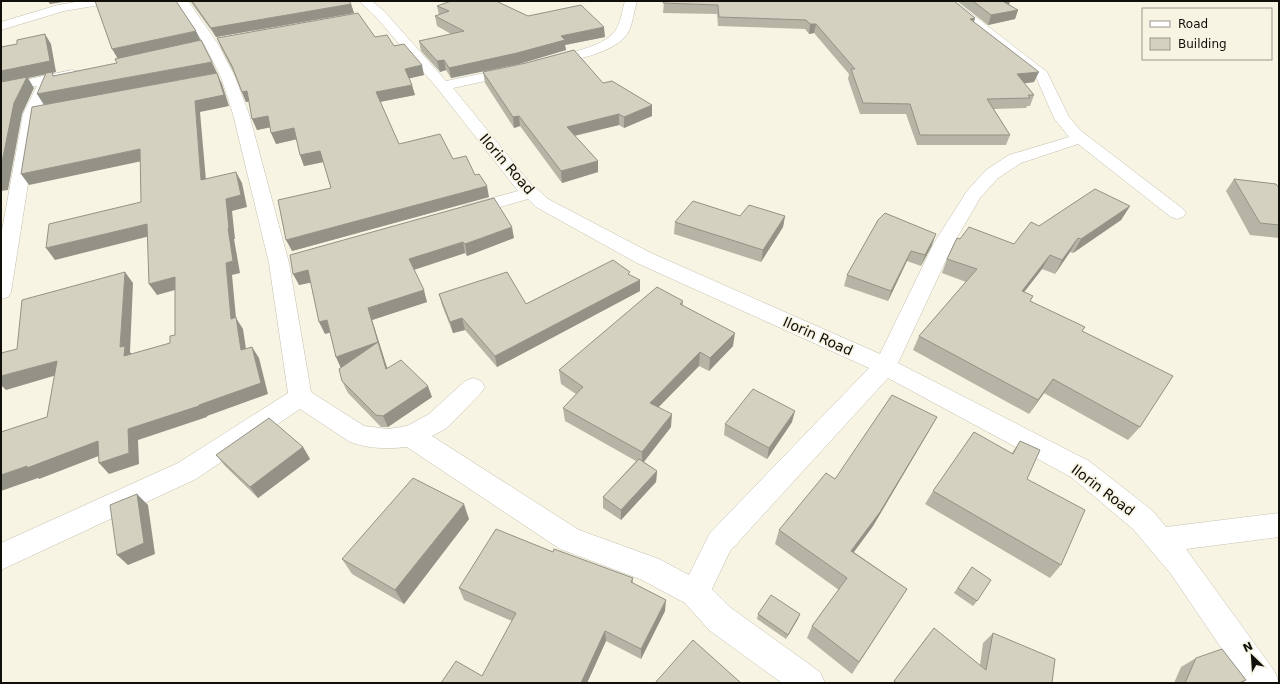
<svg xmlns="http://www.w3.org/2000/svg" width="1280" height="684" font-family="'DejaVu Sans',sans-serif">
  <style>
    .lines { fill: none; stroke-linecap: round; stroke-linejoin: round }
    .minor-casing { stroke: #c3c0af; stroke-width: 1 }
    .minor { fill: #fff; fill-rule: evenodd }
    .wall { fill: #b6b4a5 }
    .shaded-wall { fill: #949286 }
    .building { fill: #d4d1c0; stroke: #949286 }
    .labels { text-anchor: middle; stroke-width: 3.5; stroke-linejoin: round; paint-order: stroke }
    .street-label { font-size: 14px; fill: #100f09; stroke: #f7f4e3 }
  </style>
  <rect width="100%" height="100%" fill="#f7f4e3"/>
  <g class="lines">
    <!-- minor casing -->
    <g class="minor-casing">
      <path id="minor" d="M81 1H108L106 4 64 11 1 30V22L58 5Z
        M176 1H188L218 44 235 77 249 114 289 263 311 392 364 426 388 429 407 426 429 414 465 381 473 378 481 381 485 387 481 393 447 428 432 436 579 530 659 559 689 575 710 533 869 368 637 263 536 207 528 199 469 216 463 214 460 210 463 206 518 191 438 89 376 17 359 1H372L384 11 446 81 513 67 518 68 520 71 518 74 453 88 534 188 537 189 548 199 651 253 880 354 934 243 967 191 986 170 1009 155 1069 137 1054 118 1036 77 941 1H955L1047 72 1069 117 1080 130 1183 209 1186 213 1183 217 1177 219 1171 217 1078 144 1021 163 998 178 980 198 954 243 898 363 1089 461 1153 511 1166 527 1279 513V537L1186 549 1275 672 1279 683H1245L1171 574 1133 529 1071 477 888 378 730 551 712 589 731 608 820 672 825 683H782L709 630 685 603 640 579 560 549 407 447C388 449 369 449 350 442L300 409 196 479 1 570V543L178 463 288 393 269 263 233 114 221 77 204 44Z
        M625 1H637C634 11 633 22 629 31 617 54 571 60 548 66L543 65 541 62 543 59C563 54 603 48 615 31 621 23 622 10 625 1Z
        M72 70 77 71 79 74 77 77 51 83V86L39 114 11 292 8 297 1 299V236L23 114 37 86 1 93V85Z"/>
    </g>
    <!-- minor -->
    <use href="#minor" class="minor"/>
  </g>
  <!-- wall -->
  <path class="wall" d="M190 1H349L351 4 354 13 216 37Z
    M664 1 975 18 974 22 1034 82 1024 83 1034 95 1030 106H1027L1026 108 994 109 1010 135 1006 145H917L906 114H860L848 79 849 74 814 33 809 34 805 29 718 26 717 14 663 13Z
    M957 1H1010L1009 5 1018 10 1015 19 988 25Z
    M437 6 528 16 605 37 565 45 566 50 519 64 451 78 446 70 440 72 421 51 419 41 451 34 437 26 435 16 439 15Z
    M375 37 394 46 424 75 409 78 415 95 380 102 399 144 453 159 475 175 489 197 292 251 331 188 323 162 304 166 300 155 296 139 276 144 270 127 257 130 249 102H246L234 73 221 48 217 38Z
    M483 72 603 83 652 116 624 128 619 125 575 136 598 161V172L562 183 520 126 514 128 485 83Z
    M1234 179 1279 188V238L1250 235 1226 191Z
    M1130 206 1121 220 1073 253 1070 252 1055 274 1042 269 1024 292 1030 301 1082 331 1140 427 1128 440 1044 393 1029 414 913 350 919 336 966 282 942 273 947 259 960 239 1014 244 1039 226Z
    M740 216H785L783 227 761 262 674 234 675 222Z
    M878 220 932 245 921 266 907 261 888 301 844 286 847 275Z
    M514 238 467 256 465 253 414 270 427 302 372 320 387 368 432 397 388 427H381L348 393 342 381 341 368 336 357 330 332 325 334 311 282 299 285 290 255Z
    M630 275 640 291 497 367 465 330 453 333 442 305 439 294 526 304Z
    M683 301V306L733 346 709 371 699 366 658 407 671 427 644 462 657 471 656 482 621 520 603 508V497L636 461 565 421 563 408 576 394 561 384 559 370Z
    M937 417 929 431 873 526 854 552 907 589 852 674 807 638 812 626 839 590 775 544 779 530 835 479Z
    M792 422 767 459 724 435 725 424Z
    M1020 441 1027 479 1061 565 1050 578 925 504 933 491 1012 453Z
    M303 447 310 459 258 498 225 466 216 455Z
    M469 519 404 604 352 574 342 559Z
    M553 552 633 578V583L665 611 641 659 606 641 587 683H441L482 676 512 621 464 600 459 588Z
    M972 567 977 601 973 606 954 593Z
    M758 614 798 619 786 639 757 619Z
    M993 633 1052 683H893L926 638 980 665 983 643Z
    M1196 658 1246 680 1242 683H1174L1181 667Z"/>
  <!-- shaded-wall -->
  <path class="shaded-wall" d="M48 1H70L50 4Z
    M1010 1 1007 10 1004 2Z
    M351 4 354 13 216 37 211 28Z
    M1018 10 1015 19 988 25 991 15Z
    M975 18 972 28 970 19Z
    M810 24H816L814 33 809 34Z
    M604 27 605 37 565 45 566 50 519 64 451 78 449 68 561 36Z
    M196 31 201 41 118 59 112 49Z
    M45 34 51 44 56 72 52 73 59 83 53 76 52 73 28 78 34 88 22 114 8 190 1 191V71Z
    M444 60 446 70 440 72 437 61Z
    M212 62 217 73 44 105 37 94Z
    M422 65 424 75 407 79 405 69Z
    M1039 72 1034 82 1013 85 1017 74Z
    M217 73 222 84 229 106 200 112 207 192 201 180 195 101Z
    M412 85 415 95 379 102 376 92Z
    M247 91 251 101 246 102 242 92Z
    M652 105V116L624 128V117Z
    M619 114V125L568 137 567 127Z
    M268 116 272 127 257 130 252 119Z
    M519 116 520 126 514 128 513 117Z
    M294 128 298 139 276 144 271 133Z
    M140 149 147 160 29 185 21 174Z
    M320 151 324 162 304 166 300 155Z
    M598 161V172L562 183 561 171Z
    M236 172 242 183 247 207 232 211 235 239H234L240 273 232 275 236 318 243 329 248 362 241 350 231 319 226 263V199Z
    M487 186 489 197 292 251 286 240Z
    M1130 206 1121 220 1073 253 1081 239Z
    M785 216 783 227 761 262 763 250Z
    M147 224 154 235 55 260 46 248Z
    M512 227 514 238 467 256 465 244Z
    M936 234 932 245 921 266 925 255Z
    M1078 238 1070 252 1055 274 1062 260Z
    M463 242 465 253 413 270 409 259Z
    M911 251 907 261 888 301 891 291Z
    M1050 255 1042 269 1014 305 1022 291Z
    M308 270 314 282 299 285 293 274Z
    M125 272 133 283 130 352 134 357 124 356 120 347Z
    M175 277 182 288 157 295 149 284Z
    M640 280V291L497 367 495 356Z
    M424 290 427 302 372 320 391 380 341 368 336 357 368 308Z
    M462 318 465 330 453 333 450 322Z
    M327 320 332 332 325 334 319 322Z
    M735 333 733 346 709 371 710 358Z
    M252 347 259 358 268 394 207 416V417L138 440 139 464 109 474 99 463 128 429 199 405Z
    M700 352 699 366 650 416V403Z
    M57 361 67 372 6 390 1 385V376Z
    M1053 379 1044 393 1029 414 1038 400Z
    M428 386 432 397 388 427 383 416Z
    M795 411 792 422 767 459 769 448Z
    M672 414 671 427 642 464V452Z
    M937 417 929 431 873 526 845 564 851 551Z
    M98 441 109 452 39 479 38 478 1 491V475Z
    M303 447 310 459 258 498 250 487Z
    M657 471 656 482 621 520V510Z
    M137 494 148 505 155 554 128 565 117 555Z
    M464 504 469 519 404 604 395 590Z
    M666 600 665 611 641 659V649Z
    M800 614 798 619 786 639 788 635Z
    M605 631 606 641 587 683H581Z"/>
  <!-- building -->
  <path class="building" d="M95 1H176L196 31 112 49Z
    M192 1H349L351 4 211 28Z
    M451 1H496L528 16 581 5 604 27 561 36 565 40 517 53 449 68 444 60 437 61 419 41 464 31 435 16 449 11 437 6Z
    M664 1H954L975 18 970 19 1039 72 1017 74 1034 95H1028L1030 98 987 99 1010 135H920L910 104 863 103 851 69H855L816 24H810L806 20 719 17 718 5 663 3Z
    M973 1H1010L1004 2 1018 10 991 15Z
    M358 13 375 37 387 35 394 46 404 44 422 65 405 69 412 85 376 92 399 144 440 134 453 159 466 156 475 175 479 174 487 186 286 240 278 200 331 188 320 151 300 155 294 128 271 133 268 116 252 119 247 91 242 92 232 66 217 38Z
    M45 34 50 61 1 71V47L17 44V40Z
    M201 40 212 62 37 94 46 73 52 72 53 76 117 63 115 59Z
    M574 50 603 83 612 81 652 105 624 117 619 114 567 127 598 161 561 171 519 116 513 117 483 72 526 63Z
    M217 73 224 95 195 101 201 180 236 172 241 195 226 199 229 228H228L233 261 226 263 231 319 236 317 241 350 252 347 261 383 199 405V406L128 429 129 453 99 463 98 441 27 468V466L1 475V432L47 417 57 361 1 376V353L17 349 22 300 125 272 120 347 125 346 124 356 170 343V336L175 335V277L149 284 147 224 46 248 49 224 141 202 140 149 21 174 32 107Z
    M27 77 14 103 1 167V82Z
    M1234 179 1276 184 1279 188V225L1260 223Z
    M1095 189 1130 206 1081 239 1078 238 1062 260 1050 255 1022 291 1033 296 1030 301 1085 327 1082 331 1173 376 1140 427 1053 379 1038 400 919 336 977 269 947 259 957 238 960 239 969 227 1014 244 1031 222 1039 226Z
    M494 198 512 227 465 244 463 242 409 259 424 290 368 308 378 342 336 357 327 320 319 322 308 270 293 274 290 255Z
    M693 201 740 216 749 205 785 216 763 250 675 222Z
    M885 213 936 234 925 255 911 251 891 291 847 275 878 220Z
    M613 260 630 272 628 274 640 280 495 356 462 318 450 322 439 294 507 272 526 304Z
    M657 287 683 301 680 304 735 333 710 358 700 352 650 403 672 414 642 452 563 408 583 387 559 370Z
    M378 342 386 369 401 360 428 386 383 416 376 415 342 381 339 369Z
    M753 389 795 411 769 448 725 424Z
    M892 395 937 417 880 512 851 551 907 589 859 662 812 626 847 578 779 530 826 473 835 479Z
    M269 418 303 447 250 487 216 455Z
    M974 432 1013 454 1020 441 1040 450 1027 479 1085 510 1061 565 933 491Z
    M639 459 657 471 621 510 603 497Z
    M413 478 464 504 395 590 342 559Z
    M137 494 144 543 117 555 110 505Z
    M496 529 553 552 554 549 633 578 631 582 666 600 641 649 605 631 581 683H441L456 661 482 676 516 613 459 588Z
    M972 567 991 580 977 601 958 588Z
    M771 595 800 614 788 635 758 614Z
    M934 628 986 670 993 633 1055 659 1052 683H897L894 681Z
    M693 640 741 683H655Z
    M1222 649 1246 680 1239 683H1185L1196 658Z"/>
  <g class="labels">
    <!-- street labels -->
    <g class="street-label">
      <text transform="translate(507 164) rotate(49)" y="5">Ilorin Road</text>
      <text transform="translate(818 336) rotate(24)" y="5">Ilorin Road</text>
      <text transform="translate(1103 490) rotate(37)" y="5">Ilorin Road</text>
    </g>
  </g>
  <!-- border -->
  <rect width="1280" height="684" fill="none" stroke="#100f09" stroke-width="4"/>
  <!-- legend -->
  <rect x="1142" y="8" width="130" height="52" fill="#f7f4e3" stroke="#9b988c"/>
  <rect x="1150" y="21" width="20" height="6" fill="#ffffff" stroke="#9b988c"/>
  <text x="1178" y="28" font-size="12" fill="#100f09">Road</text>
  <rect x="1150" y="38" width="20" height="12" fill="#d4d1c0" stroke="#9b988c"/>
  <text x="1178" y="48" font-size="12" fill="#100f09">Building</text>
  <!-- north arrow -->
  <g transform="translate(1252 656) rotate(335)" stroke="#f7f4e3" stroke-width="3" paint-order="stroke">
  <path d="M0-3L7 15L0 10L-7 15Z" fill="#100f09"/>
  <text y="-6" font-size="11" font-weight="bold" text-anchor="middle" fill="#100f09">N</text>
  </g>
</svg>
